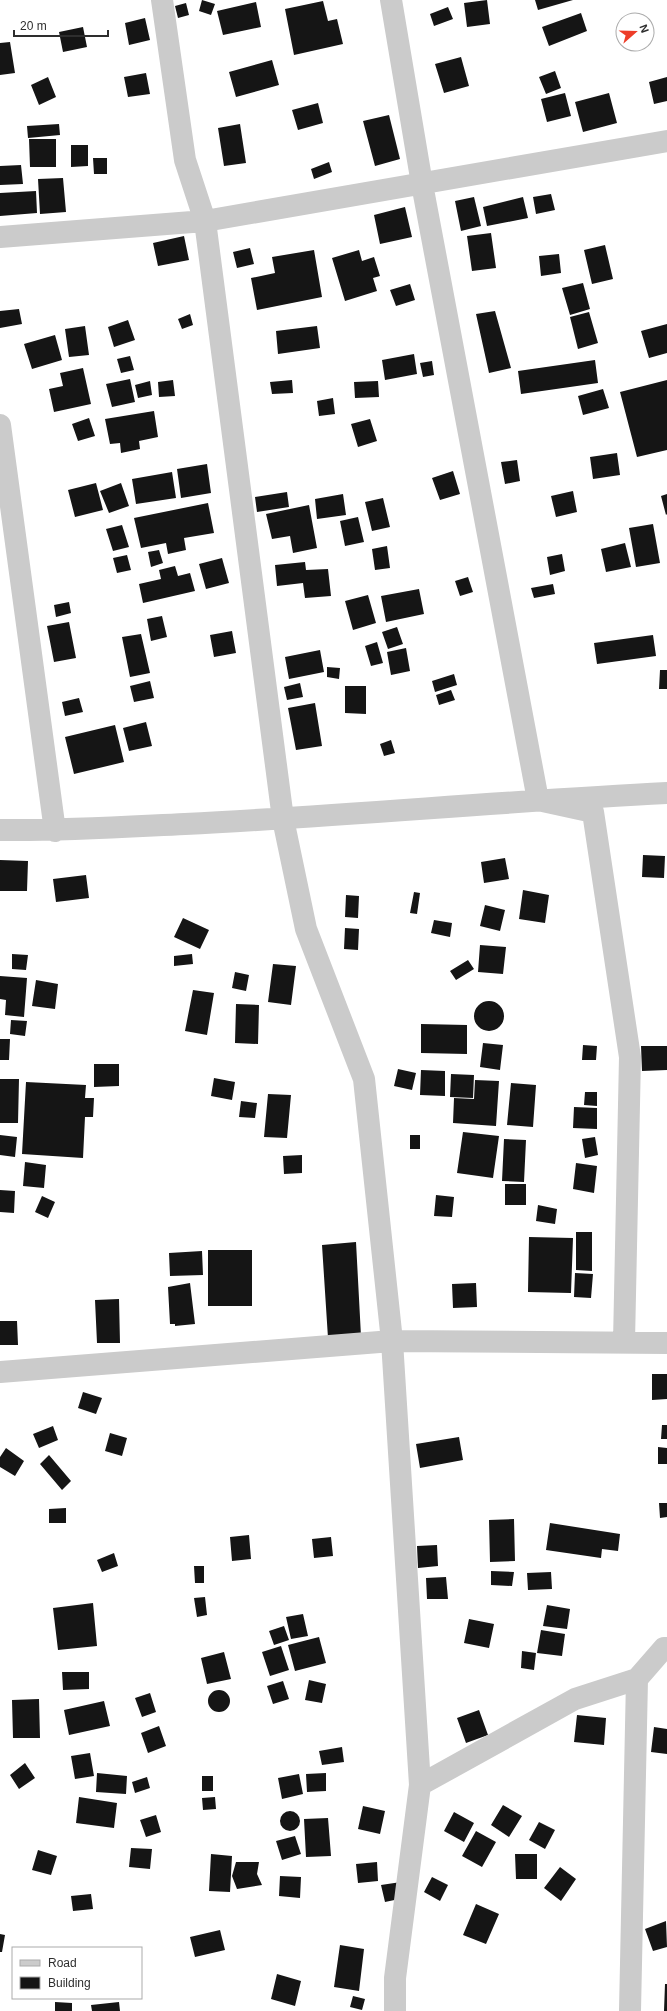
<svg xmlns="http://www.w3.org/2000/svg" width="667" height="2011" font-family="Arial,sans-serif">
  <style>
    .building { fill: #151515 }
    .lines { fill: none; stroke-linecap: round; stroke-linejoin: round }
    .minor { stroke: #cbcbcb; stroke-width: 22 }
  </style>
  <rect width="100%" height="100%" fill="#fff"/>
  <!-- building -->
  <path class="building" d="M202 0 215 4 211 15 199 11Z
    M487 0 490 24 467 27 464 3Z
    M535 0H573L538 10Z
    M323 1 328 21 337 19 343 44 294 55 285 9Z
    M256 2 261 27 223 35 217 11Z
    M186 3 189 15 178 18 175 6Z
    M448 7 453 19 434 26 430 14Z
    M581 13 587 31 549 46 542 27Z
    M145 18 150 40 129 45 125 23Z
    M83 27 87 47 63 52 59 32Z
    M10 42 15 73 0 75V43Z
    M461 57 469 86 444 93 435 64Z
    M272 60 279 85 236 97 229 72Z
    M555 71 561 88 546 94 539 77Z
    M146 73 150 94 128 97 124 77Z
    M48 77 56 97 39 105 31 85Z
    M667 77V101L654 104 649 82Z
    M565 93 571 116 547 122 541 99Z
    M609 93 617 123 583 132 575 102Z
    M318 103 323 123 298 130 292 110Z
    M389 115 400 159 375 166 363 121Z
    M59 124 60 135 28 138 27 126Z
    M240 124 246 163 224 166 218 128Z
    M29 139H56V167H30Z
    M71 145H88V166L71 167Z
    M93 158H107V174H94Z
    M329 162 332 172 314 179 311 169Z
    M21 165 23 184 0 185V166Z
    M63 178 66 212 40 214 38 179Z
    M36 191 37 213 0 216V193Z
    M551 194 555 210 536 214 533 197Z
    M474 197 481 226 461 231 455 201Z
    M523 197 528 218 487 226 483 207Z
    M405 207 412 237 380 244 374 215Z
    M491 233 496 268 472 271 467 236Z
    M184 236 189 260 158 266 153 243Z
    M605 245 613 279 592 284 584 250Z
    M250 248 254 264 237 268 233 252Z
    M314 250 322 297 257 310 251 278 275 273 272 257Z
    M359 250 362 261 374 257 380 276 373 278 377 291 345 301 332 258Z
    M559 254 561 273 541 276 539 256Z
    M583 283 590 309 570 315 562 288Z
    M410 284 415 300 396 306 390 290Z
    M19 309 22 324 0 328V311Z
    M495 311 511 368 489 373 476 314Z
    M589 312 598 343 578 349 570 317Z
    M190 314 193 325 182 329 178 319Z
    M128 320 135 340 114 347 108 327Z
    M667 324V353L649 358 641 331Z
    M85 326 89 355 69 357 65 329Z
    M317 326 320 348 278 354 276 331Z
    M55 335 62 360 32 369 24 344Z
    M414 354 417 374 385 380 382 360Z
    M130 356 134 370 121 373 117 359Z
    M595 360 598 383 521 394 518 371Z
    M432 361 434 375 423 377 420 363Z
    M83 368 91 404 54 412 49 389 63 386 60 373Z
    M130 379 135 402 112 407 106 384Z
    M173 380 175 396 159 397 158 382Z
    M292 380 293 393 272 394 270 382Z
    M667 380V450L637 457 620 392Z
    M150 381 152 395 138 398 135 385Z
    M378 381 379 397 355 398 354 382Z
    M603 389 609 408 583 415 578 396Z
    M333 398 335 414 319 416 317 401Z
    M154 411 158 437 139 441 140 449 121 453 120 443 110 444 105 419Z
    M89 418 95 436 78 441 72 424Z
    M370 419 377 441 358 447 351 424Z
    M617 453 620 475 593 479 590 457Z
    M517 460 520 481 505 484 501 462Z
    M207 464 211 493 181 498 177 469Z
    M453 471 460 494 440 500 432 478Z
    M172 472 176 498 136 504 132 479Z
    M96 483 103 510 75 517 68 490Z
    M121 483 129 506 109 513 100 491Z
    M573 491 577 512 556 517 551 496Z
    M287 492 289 507 257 512 255 497Z
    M343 494 346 515 317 519 315 499Z
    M667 494V514L666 515 661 496Z
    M383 498 390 527 372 531 365 502Z
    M208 503 214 533 184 538 186 550 168 554 166 543 141 548 134 518Z
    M309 505 317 548 293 553 290 536 272 539 266 514Z
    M358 517 364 542 345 546 340 521Z
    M653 524 660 563 636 567 629 528Z
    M122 525 129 547 113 551 106 529Z
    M625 543 631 567 606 572 601 549Z
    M387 546 390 568 375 570 372 549Z
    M159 550 163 563 151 567 148 552Z
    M562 554 565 571 550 575 547 557Z
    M127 555 131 570 117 573 113 558Z
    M222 558 229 583 206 589 199 564Z
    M305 562 306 570 328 569 331 596 305 598 303 583 277 586 275 565Z
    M175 566 178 576 190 573 195 591 143 603 139 584 161 579 159 570Z
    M468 577 473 592 460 596 455 581Z
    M553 584 555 594 534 598 531 588Z
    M419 589 424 614 386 622 381 596Z
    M368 595 376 623 353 630 345 601Z
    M69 602 71 613 56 617 54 605Z
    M162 616 167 637 151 641 147 619Z
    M69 622 76 658 54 662 47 626Z
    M397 627 403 644 388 649 382 632Z
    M232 631 236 653 214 657 210 635Z
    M141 634 150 673 130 677 122 637Z
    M653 635 656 656 597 664 594 643Z
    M377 642 383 663 371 666 365 646Z
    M406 648 410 671 391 675 387 652Z
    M320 650 324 672 289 679 285 657Z
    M327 667 340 668 339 679 327 677Z
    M660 670H667V689H659Z
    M454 674 457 685 435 692 432 681Z
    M150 681 154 698 134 702 130 686Z
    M300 683 303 697 287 700 284 687Z
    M345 686H366V714L345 713Z
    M451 690 455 700 439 705 436 695Z
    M79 698 83 712 65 716 62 702Z
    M315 703 322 746 296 750 288 708Z
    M146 722 152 746 129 751 123 728Z
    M115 725 124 762 74 774 65 737Z
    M391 740 395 753 384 756 380 744Z
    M643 855 665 856 664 878 642 877Z
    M505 858 509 879 484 883 481 862Z
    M0 860 28 861 27 891H0Z
    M86 875 89 898 56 902 53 879Z
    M523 890 549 895 545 923 519 919Z
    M414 892 420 893 417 914 410 913Z
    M346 895 359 896 358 918 345 917Z
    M485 905 505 910 500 931 480 926Z
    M183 918 209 930 200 949 174 937Z
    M434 920 452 923 450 937 431 933Z
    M345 928 359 929 358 950 344 949Z
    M480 945 506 947 503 974 478 972Z
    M12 954 28 955 26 970 12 969Z
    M192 954 193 964 174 966V956Z
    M468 960 474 969 456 980 450 971Z
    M273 964 296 966 291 1005 268 1002Z
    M235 972 249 975 246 991 232 988Z
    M0 976 27 978 24 1017 5 1015 6 1000 0 999Z
    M36 980 58 984 55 1009 32 1006Z
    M193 990 214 993 207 1035 185 1031Z
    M474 1016a15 15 0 1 1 30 0a15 15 0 1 1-30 0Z
    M236 1004 259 1005 258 1044 235 1043Z
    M11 1020 27 1021 25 1036 10 1034Z
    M421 1024 467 1025V1054L421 1053Z
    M0 1039H10L9 1060H0Z
    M483 1043 503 1045 500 1070 480 1067Z
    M583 1045 597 1046 596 1060H582Z
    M641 1046H667V1070L642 1071Z
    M94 1064H119V1086L94 1087Z
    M398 1069 416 1073 412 1090 394 1086Z
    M421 1070 445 1071V1096L420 1095Z
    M451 1074 474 1075 473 1098 450 1097Z
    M214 1078 235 1082 232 1100 211 1096Z
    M0 1079H19L18 1123H0Z
    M475 1080 499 1081 496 1126 453 1123 454 1098 474 1099Z
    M26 1082 86 1085 85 1098H94L93 1117H85L83 1158 22 1154Z
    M511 1083 536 1085 533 1127 507 1125Z
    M585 1092H597V1106L584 1105Z
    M268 1094 291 1095 287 1138 264 1137Z
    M241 1101 257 1103 255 1118 239 1117Z
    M574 1107 597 1108V1129L573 1128Z
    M463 1132 499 1136 493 1178 457 1173Z
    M0 1135 17 1137 15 1157 0 1155Z
    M410 1135H420V1149H410Z
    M595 1137 598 1155 585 1158 582 1139Z
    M504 1139 526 1140 524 1182 502 1181Z
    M302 1155V1173L284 1174 283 1156Z
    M25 1162 46 1165 44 1188 23 1186Z
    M576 1163 597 1166 594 1193 573 1189Z
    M505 1184H526V1205H505Z
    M0 1190 15 1191 14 1213 0 1212Z
    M436 1195 454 1197 452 1217 434 1216Z
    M42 1196 55 1202 48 1218 35 1212Z
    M538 1205 557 1209 555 1224 536 1221Z
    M576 1232H592V1271L576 1270Z
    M529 1237 573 1238 571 1293 528 1292Z
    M356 1242 361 1336 328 1338 322 1245Z
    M208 1250H252V1306H208Z
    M202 1251 203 1275 170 1276 169 1253Z
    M575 1273 593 1274 591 1298 574 1297Z
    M190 1283 195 1324 175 1326V1324H170L168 1287Z
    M476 1283 477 1307 453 1308 452 1284Z
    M119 1299 120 1343H97L95 1300Z
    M0 1321H17L18 1345H0Z
    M652 1374H667V1399L652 1400Z
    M83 1392 102 1398 96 1414 78 1408Z
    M662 1425H667V1439H661Z
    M53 1426 58 1440 39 1448 33 1434Z
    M110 1433 127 1438 122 1456 105 1451Z
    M459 1437 463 1460 420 1468 416 1444Z
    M658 1447 667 1448V1464H658Z
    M6 1448 24 1461 15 1476 0 1467V1457Z
    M49 1455 71 1481 62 1490 40 1464Z
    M659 1503H667V1517L660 1518Z
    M66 1508V1523H49V1509Z
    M514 1519 515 1561 490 1562 489 1520Z
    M550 1523 620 1534 618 1551 602 1549 601 1558 546 1550Z
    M249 1535 251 1559 232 1561 230 1537Z
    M331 1537 333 1556 314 1558 312 1539Z
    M437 1545 438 1566 418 1568 417 1546Z
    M114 1553 118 1566 102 1572 97 1560Z
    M194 1566H204V1583H195Z
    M491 1571 514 1572 512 1586 491 1585Z
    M551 1572 552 1589 528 1590 527 1573Z
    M446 1577 448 1599H427L426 1578Z
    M205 1597 207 1615 197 1617 194 1598Z
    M93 1603 97 1646 58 1650 53 1608Z
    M547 1605 570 1609 567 1629 543 1626Z
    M303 1614 308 1636 291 1639 286 1617Z
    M469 1619 494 1624 489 1648 464 1643Z
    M284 1626 289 1640 274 1645 269 1631Z
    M541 1630 565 1634 562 1656 537 1653Z
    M319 1637 326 1663 295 1671 288 1645Z
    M281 1646 289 1670 270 1676 262 1652Z
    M522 1651 536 1653 534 1670 521 1668Z
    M224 1652 231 1679 207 1684 201 1658Z
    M62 1672H89V1689L63 1690Z
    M309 1680 326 1684 322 1703 305 1700Z
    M283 1681 289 1699 273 1704 267 1686Z
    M208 1701a11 11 0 1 1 22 0a11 11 0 1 1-22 0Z
    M150 1693 156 1712 142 1717 135 1698Z
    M39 1699 40 1738H13L12 1700Z
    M104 1701 110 1726 69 1735 64 1710Z
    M479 1710 488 1735 466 1743 457 1718Z
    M577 1715 606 1718 604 1745 574 1742Z
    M159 1726 166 1746 148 1753 141 1733Z
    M654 1727 667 1729V1754L651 1752Z
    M342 1747 344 1762 322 1765 319 1751Z
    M90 1753 94 1776 75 1779 71 1756Z
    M25 1763 35 1778 19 1789 10 1775Z
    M97 1773 127 1776 126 1794 96 1792Z
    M326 1773V1791L307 1792 306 1774Z
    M299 1774 303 1794 282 1799 278 1778Z
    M202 1776H213V1791H202Z
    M147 1777 150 1788 135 1793 132 1782Z
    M79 1797 117 1803 114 1828 76 1823Z
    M215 1797 216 1809 203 1810 202 1798Z
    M503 1805 522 1816 509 1837 491 1825Z
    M363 1806 385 1811 380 1834 358 1829Z
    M280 1821a10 10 0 1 1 20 0a10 10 0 1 1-20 0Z
    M454 1812 474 1823 464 1842 444 1831Z
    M156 1815 161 1832 146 1837 140 1820Z
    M328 1818 331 1856 306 1857 304 1819Z
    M539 1822 555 1830 545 1849 529 1840Z
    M476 1831 496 1842 482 1867 462 1856Z
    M295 1836 301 1854 282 1860 276 1841Z
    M131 1848 152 1849 150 1869 129 1867Z
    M38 1850 57 1856 51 1875 32 1870Z
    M211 1854 232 1856 230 1892 209 1891Z
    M515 1854H537V1879H516Z
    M236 1862H259L257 1874 262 1885 237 1889 232 1876Z
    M377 1862 378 1881 358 1883 356 1864Z
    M560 1867 576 1879 561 1901 544 1888Z
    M280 1876 301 1877 300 1898 279 1896Z
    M432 1877 448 1885 440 1901 424 1892Z
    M401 1882 404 1898 385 1902 381 1885Z
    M91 1894 93 1909 73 1911 71 1896Z
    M476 1904 499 1914 486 1944 463 1935Z
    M666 1921 667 1947 653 1951 645 1929Z
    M220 1930 225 1950 195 1957 190 1937Z
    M0 1934 5 1935 2 1952H0Z
    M340 1945 364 1949 359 1991 334 1987Z
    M277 1974 301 1981 295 2006 271 1999Z
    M665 1984H667V2011H664Z
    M353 1996 365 1999 362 2010 350 2007Z
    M55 2002 72 2003V2011H55Z
    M119 2002 120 2011H92L91 2005Z"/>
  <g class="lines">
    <!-- minor -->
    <path class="minor" d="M162 0 185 160 205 221 283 819 306 929 364 1079 392 1341 420 1785 395 1978V2011
      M391 0 422 184 538 800 593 812 630 1057 624 1342
      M0 237 205 221 667 141
      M0 425 55 831
      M0 830C62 831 123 827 185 824 346 816 506 801 667 793
      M0 1372 392 1341 667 1343
      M420 1785 575 1699 637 1679 664 1648H667
      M630 2011 637 1679"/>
  </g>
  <!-- legend -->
  <rect x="12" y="1947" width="130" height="52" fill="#ffffff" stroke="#ababab"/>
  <rect x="20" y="1960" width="20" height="6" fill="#cbcbcb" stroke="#ababab"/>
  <text x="48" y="1967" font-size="12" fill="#2e2e2e">Road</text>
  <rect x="20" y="1977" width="20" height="12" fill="#151515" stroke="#ababab"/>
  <text x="48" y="1987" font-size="12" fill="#2e2e2e">Building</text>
  <!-- north arrow -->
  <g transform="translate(635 32) rotate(70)"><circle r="19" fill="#ffffff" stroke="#ababab"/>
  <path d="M0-3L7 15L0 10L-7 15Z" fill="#ed3d28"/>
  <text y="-6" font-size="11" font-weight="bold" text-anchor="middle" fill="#2e2e2e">N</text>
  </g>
  <!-- scale -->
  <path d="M14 30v6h94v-6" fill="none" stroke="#2e2e2e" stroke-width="2"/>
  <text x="20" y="30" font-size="12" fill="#2e2e2e" stroke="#ffffff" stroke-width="3" paint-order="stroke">20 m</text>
</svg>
